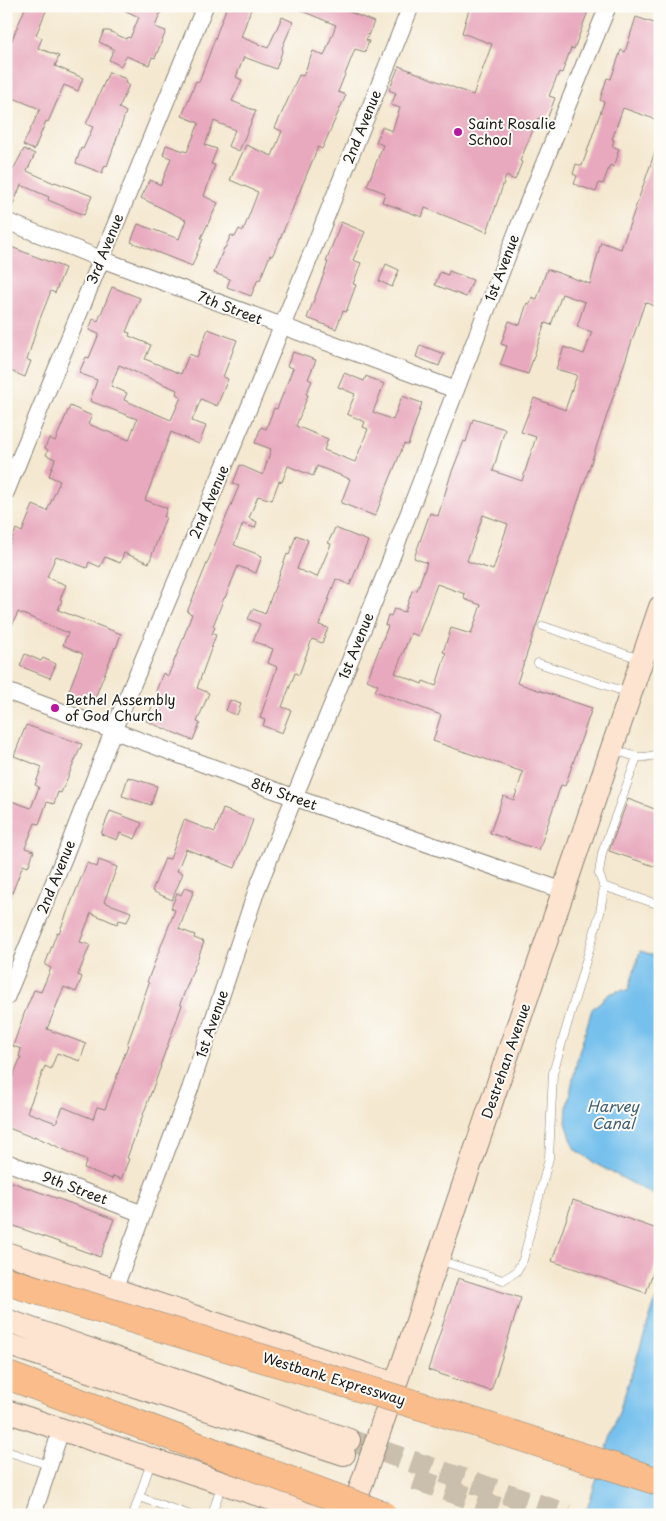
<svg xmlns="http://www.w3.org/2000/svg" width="666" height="1521" font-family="'Playpen Sans',sans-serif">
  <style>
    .water { fill: #74c0ed; stroke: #486e84 }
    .building { fill: #e8a9be; fill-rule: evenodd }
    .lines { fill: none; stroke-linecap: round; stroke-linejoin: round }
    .secondary-tunnel { stroke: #c9bfac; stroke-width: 22; stroke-dasharray: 22 11; stroke-linecap: butt }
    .lane-casing { stroke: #888276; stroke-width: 9 }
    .street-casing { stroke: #888276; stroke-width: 18 }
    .secondary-casing { stroke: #888276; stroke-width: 24 }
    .lane { stroke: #fff; stroke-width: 8 }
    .street { stroke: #fff; stroke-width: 16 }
    .secondary { stroke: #fde4d0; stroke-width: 22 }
    .highway-bridge-casing { stroke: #888276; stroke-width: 29; stroke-linecap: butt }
    .highway-bridge { stroke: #f9bc8a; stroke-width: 28 }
    .poi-dot { fill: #b5179e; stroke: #fdfcf7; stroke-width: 2 }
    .labels { text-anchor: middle; stroke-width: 4; stroke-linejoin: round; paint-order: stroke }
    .poi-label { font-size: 14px; fill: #1c1c1c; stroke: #fdfcf7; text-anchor: start }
    .street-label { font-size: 14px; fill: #1c1c1c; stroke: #fdfcf7 }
    .water-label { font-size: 15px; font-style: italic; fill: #3f5e70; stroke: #fdfcf7 }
  </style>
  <rect width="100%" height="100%" fill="#fdfcf7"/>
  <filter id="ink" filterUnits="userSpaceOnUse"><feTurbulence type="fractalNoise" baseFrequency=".02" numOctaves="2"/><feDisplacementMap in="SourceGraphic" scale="10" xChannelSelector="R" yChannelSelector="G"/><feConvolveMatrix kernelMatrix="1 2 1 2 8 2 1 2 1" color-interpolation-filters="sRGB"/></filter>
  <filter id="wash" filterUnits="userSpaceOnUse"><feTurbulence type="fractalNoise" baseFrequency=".0096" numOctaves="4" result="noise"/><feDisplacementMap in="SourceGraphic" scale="20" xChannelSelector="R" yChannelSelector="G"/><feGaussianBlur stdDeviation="1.12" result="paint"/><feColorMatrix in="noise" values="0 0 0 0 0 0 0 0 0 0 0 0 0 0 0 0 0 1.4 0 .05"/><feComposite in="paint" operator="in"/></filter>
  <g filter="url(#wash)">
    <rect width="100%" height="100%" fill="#f4e8d0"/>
    <!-- water -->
    <path class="water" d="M640 951 660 957V1198L596 1164 574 1148 566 1122 567 1107 578 1056 592 1009 609 994 621 990 628 991Z
      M660 1287V1515H585Z"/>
    <g id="blocks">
      <!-- building -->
      <path class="building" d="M26 6H48L36 35 42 38 38 48 59 56 55 66 83 78 78 91 64 85 48 122 46 121 34 150 23 145 40 109 6 95V54Z
        M115 6H163L155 27 166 31 155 58 152 57 149 65 126 56 121 66 109 60 114 49 99 42 104 31H109L126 39 127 37 130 38 139 17Z
        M227 6H252L241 37 268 48 282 17 293 22 282 48 283 49 276 69 244 57 236 77 242 80 232 101 256 111 239 151 228 146 235 130 214 121 205 145 217 149 211 164 215 165 204 196 218 203 201 238 203 239 192 266 131 242 138 224 179 239 186 220 141 198 150 180 161 185 171 158 163 155 166 145 187 152 199 123 182 116 196 81 199 82Z
        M290 6H335L374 22 366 40 369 41 365 52 355 49 338 92 346 95 322 149 318 147 278 244 272 256 270 255 260 280 258 279 251 296 227 287 230 279 214 273 224 248H225L231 235 235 237 239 229 243 231 258 192 230 180 246 145 272 156 282 131 275 128 299 75 303 76 313 51 324 56 336 25Z
        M470 6H590L574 49 571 48 562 73 559 72 549 96 555 98 546 122 538 118 520 161 522 162 515 180 506 176 487 232 425 208 422 217 382 202 385 193 367 186 383 145 376 142 382 127 392 131 400 108 391 105 396 93 389 90 399 66 473 95 492 44 462 33Z
        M636 17 660 25V121L623 108 612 139 614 140 612 146 619 149 617 154 618 155 614 167 610 165 603 184 599 183 596 192 574 184 577 176 573 174 576 164 582 166 604 102 600 100 607 78 611 79 621 50 625 52Z
        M109 72 126 79 125 83 129 85 119 108 126 112 107 166 105 165 102 173 76 163 81 148 83 149 93 127 86 124Z
        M658 143H660V301L657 307 645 302 517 683 592 708 565 786 561 785 539 850 490 833 503 796 514 800 523 772 433 741 441 715 375 691 378 685 367 680 388 626 385 625 388 615 391 616 394 609 405 612 412 591 417 590 427 563 414 558 430 513 438 516 451 474 464 441 466 442 473 419 505 429 493 471 522 481 536 437 521 432 534 398 565 410 577 375 556 369 564 347 584 354 592 332 577 327 585 302 562 294 551 325 545 323 528 374 500 365 507 346 501 344 509 321 520 325 527 303 530 304 532 297 537 299 547 269 590 284 601 242 621 249ZM483 515 508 524 493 570 467 561ZM437 584 465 594 464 599 481 605 471 634 451 628 443 652 446 653 436 686 423 681 422 684 395 673 411 633 418 636Z
        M24 149 35 154 27 171 54 183 55 182 92 196 84 215 48 200 49 197 21 185 10 212 6 211V183Z
        M341 222 365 232 353 260 361 263 353 284 356 285 346 312 343 311 336 329 307 318 325 271 328 262H326Z
        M6 245 65 268 55 293 51 291 39 321 27 360 31 361 25 377 6 369Z
        M386 264 399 270 392 287 379 281Z
        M449 271 473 280 466 297 435 285 440 272 448 275Z
        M112 287 140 298 126 332 130 333 129 336 151 345 145 359 181 374 189 354 197 357 208 329 237 340 223 377 228 379 217 406 201 399 192 421 206 426 199 444 171 432 145 500 167 508 164 517H166L149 563 124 553 120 563 105 557 100 567 89 562 87 568 56 556 47 577 66 585 60 599 62 600 58 610 121 634 116 648 115 647 93 703 68 693 83 654 63 645 68 633 18 612 6 639V553L16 529 22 532 33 505 47 511 60 481 49 476 55 459 46 455 48 450 45 448 49 438 55 441 70 406 92 416 88 424 129 440 137 419 90 401 97 380 79 373 86 357 89 358 99 334 89 330 93 319 98 321ZM119 365 177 390 176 394 181 397 171 420 124 400 127 393 111 386Z
        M420 345 444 354 439 366 416 357Z
        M293 352 316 360 308 379 312 381 306 394 308 395 296 426 328 439 324 450 355 462 368 429 363 427 365 422 347 414 355 394 338 387 344 373 364 381 366 376 384 384 373 412 393 420 402 396 422 403 408 445 404 444 375 516 341 503 350 479 317 466 313 476 288 466 282 482 279 481 272 500 258 496 249 518 257 522 255 528 243 524 234 545 262 556 256 573 238 566 225 598H224L213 626 215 627 212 634 216 635 197 688 209 693 197 722 200 723 193 740 189 739 146 721 158 692 156 691 163 673 168 676 181 644 192 614 187 612 239 486 233 484 240 465 263 475 271 449 255 443 261 427 266 429 274 408 277 409 293 368 287 366Z
        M335 528 368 541 350 585 336 579 319 625 328 628 322 643 312 639 299 675 295 673 282 707 291 710 282 733 263 726 265 720 260 718 277 667 268 663 273 649 253 641 260 624 248 619 253 609 265 614 287 554 289 555 296 535 308 540 297 569 317 577 331 544 328 543Z
        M25 654 41 661 43 658 56 664 50 678 20 666Z
        M230 700 241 704 237 715 226 711Z
        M26 725 82 744 61 793 58 792 54 804 47 802 39 824 35 823 25 848 34 851 28 867 23 865 7 906 6 848 11 836 9 835 11 830 6 828V799L31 808 39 787 35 785 42 767 14 756Z
        M128 777 157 786 151 805 122 796Z
        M628 799 660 811V868L609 851Z
        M223 809 253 820 235 868 186 849 177 871 183 873 172 900 152 891 165 858 170 859 184 820 215 832Z
        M110 811 142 823 135 839 120 833 117 840 101 834Z
        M99 860 117 867 104 902 131 912 127 922 119 920 117 924 91 913 80 942 90 945 78 975 82 977 76 992 64 987 47 1029 86 1044 80 1061 57 1053 51 1069 45 1066 27 1112 56 1123 63 1107 93 1119 97 1107 105 1109 128 1045H127L149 983 147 982 175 910 171 908 177 893 181 895 185 887 194 890 179 929 195 935 194 938 204 942 180 1004 182 1005 160 1066H161L127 1158 129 1159 121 1179 113 1176 112 1179 84 1168 87 1160 34 1136V1138L6 1127V1085L9 1077 12 1078 21 1057H19L21 1049 13 1046 24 1014 34 990 41 992 51 968 45 965 57 932 59 933 87 863 97 867Z
        M6 1180 114 1219 100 1257 6 1223Z
        M573 1200 660 1230V1251L646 1293 552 1261Z
        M458 1278 521 1298 491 1391 428 1370Z"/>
    </g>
  </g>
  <g filter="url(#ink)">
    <use href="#blocks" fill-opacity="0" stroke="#888276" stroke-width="1"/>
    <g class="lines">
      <!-- secondary-tunnel -->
      <path class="secondary-tunnel" d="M349 1440 568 1515
        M415 1479 519 1515"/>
      <!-- lane casing -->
      <g class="lane-casing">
        <path id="lane" d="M543 626 640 659
          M538 663 629 693
          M614 749C632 756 641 761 660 753
          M603 886 660 905
          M441 1261 503 1280 516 1272 523 1260 549 1158 553 1073 600 913 604 887 599 874 602 853 637 757
          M6 1451 49 1465
          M139 1497 190 1515
          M133 1515 151 1462
          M212 1515 221 1486"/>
      </g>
      <!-- street casing -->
      <g class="street-casing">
        <path id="street" d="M6 221 101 259 456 390
          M6 492 205 6
          M6 691 293 797 564 891
          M6 998 65 855 113 731 256 391 411 6
          M6 1162 143 1214
          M114 1290 190 1089 257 889 386 572 525 210 608 6
          M33 1515 61 1430"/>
      </g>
      <!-- secondary casing -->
      <g class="secondary-casing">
        <path id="secondary" d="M6 1253 395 1384
          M6 1320 349 1440
          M6 1344 344 1454
          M6 1411 319 1515
          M351 1515 660 607"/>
      </g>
      <!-- lane -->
      <use href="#lane" class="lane"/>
      <!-- street -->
      <use href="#street" class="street"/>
      <!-- secondary -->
      <use href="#secondary" class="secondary"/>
      <!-- highway-bridge casing -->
      <g class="highway-bridge-casing">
        <path id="highway-bridge" d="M6 1281 477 1423 660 1482
          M6 1375 383 1515"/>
      </g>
      <!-- highway-bridge -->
      <use href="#highway-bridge" class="highway-bridge"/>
    </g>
  </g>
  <!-- markers -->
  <g class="poi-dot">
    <circle cx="458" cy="132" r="5"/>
    <circle cx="55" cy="708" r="5"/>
  </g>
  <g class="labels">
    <!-- poi labels -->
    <g class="poi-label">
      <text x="468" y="129">Saint Rosalie<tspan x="468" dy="16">School</tspan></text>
      <text x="65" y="705">Bethel Assembly<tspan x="65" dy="16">of God Church</tspan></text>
    </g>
    <!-- street labels -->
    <g class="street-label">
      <text transform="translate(362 127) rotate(-68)" y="5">2nd Avenue</text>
      <text transform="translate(105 249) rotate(-68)" y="5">3rd Avenue</text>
      <text transform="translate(502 268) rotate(-69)" y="5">1st Avenue</text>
      <text transform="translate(230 308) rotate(21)" y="5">7th Street</text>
      <text transform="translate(209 502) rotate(-67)" y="5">2nd Avenue</text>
      <text transform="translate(356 646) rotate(-68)" y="5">1st Avenue</text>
      <text transform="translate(284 794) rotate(20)" y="5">8th Street</text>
      <text transform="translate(56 877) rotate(-68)" y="5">2nd Avenue</text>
      <text transform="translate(212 1024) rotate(-71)" y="5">1st Avenue</text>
      <text transform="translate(506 1061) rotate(-71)" y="5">Destrehan Avenue</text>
      <text transform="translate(75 1188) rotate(21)" y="5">9th Street</text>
      <text transform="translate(334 1379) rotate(17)" y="5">Westbank Expressway</text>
    </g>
    <!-- water labels -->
    <g class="water-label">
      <text x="613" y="1112">Harvey<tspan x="613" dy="17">Canal</tspan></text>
    </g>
  </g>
  <!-- margin -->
  <rect width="666" height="1521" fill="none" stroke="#fdfcf7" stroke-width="25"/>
</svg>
